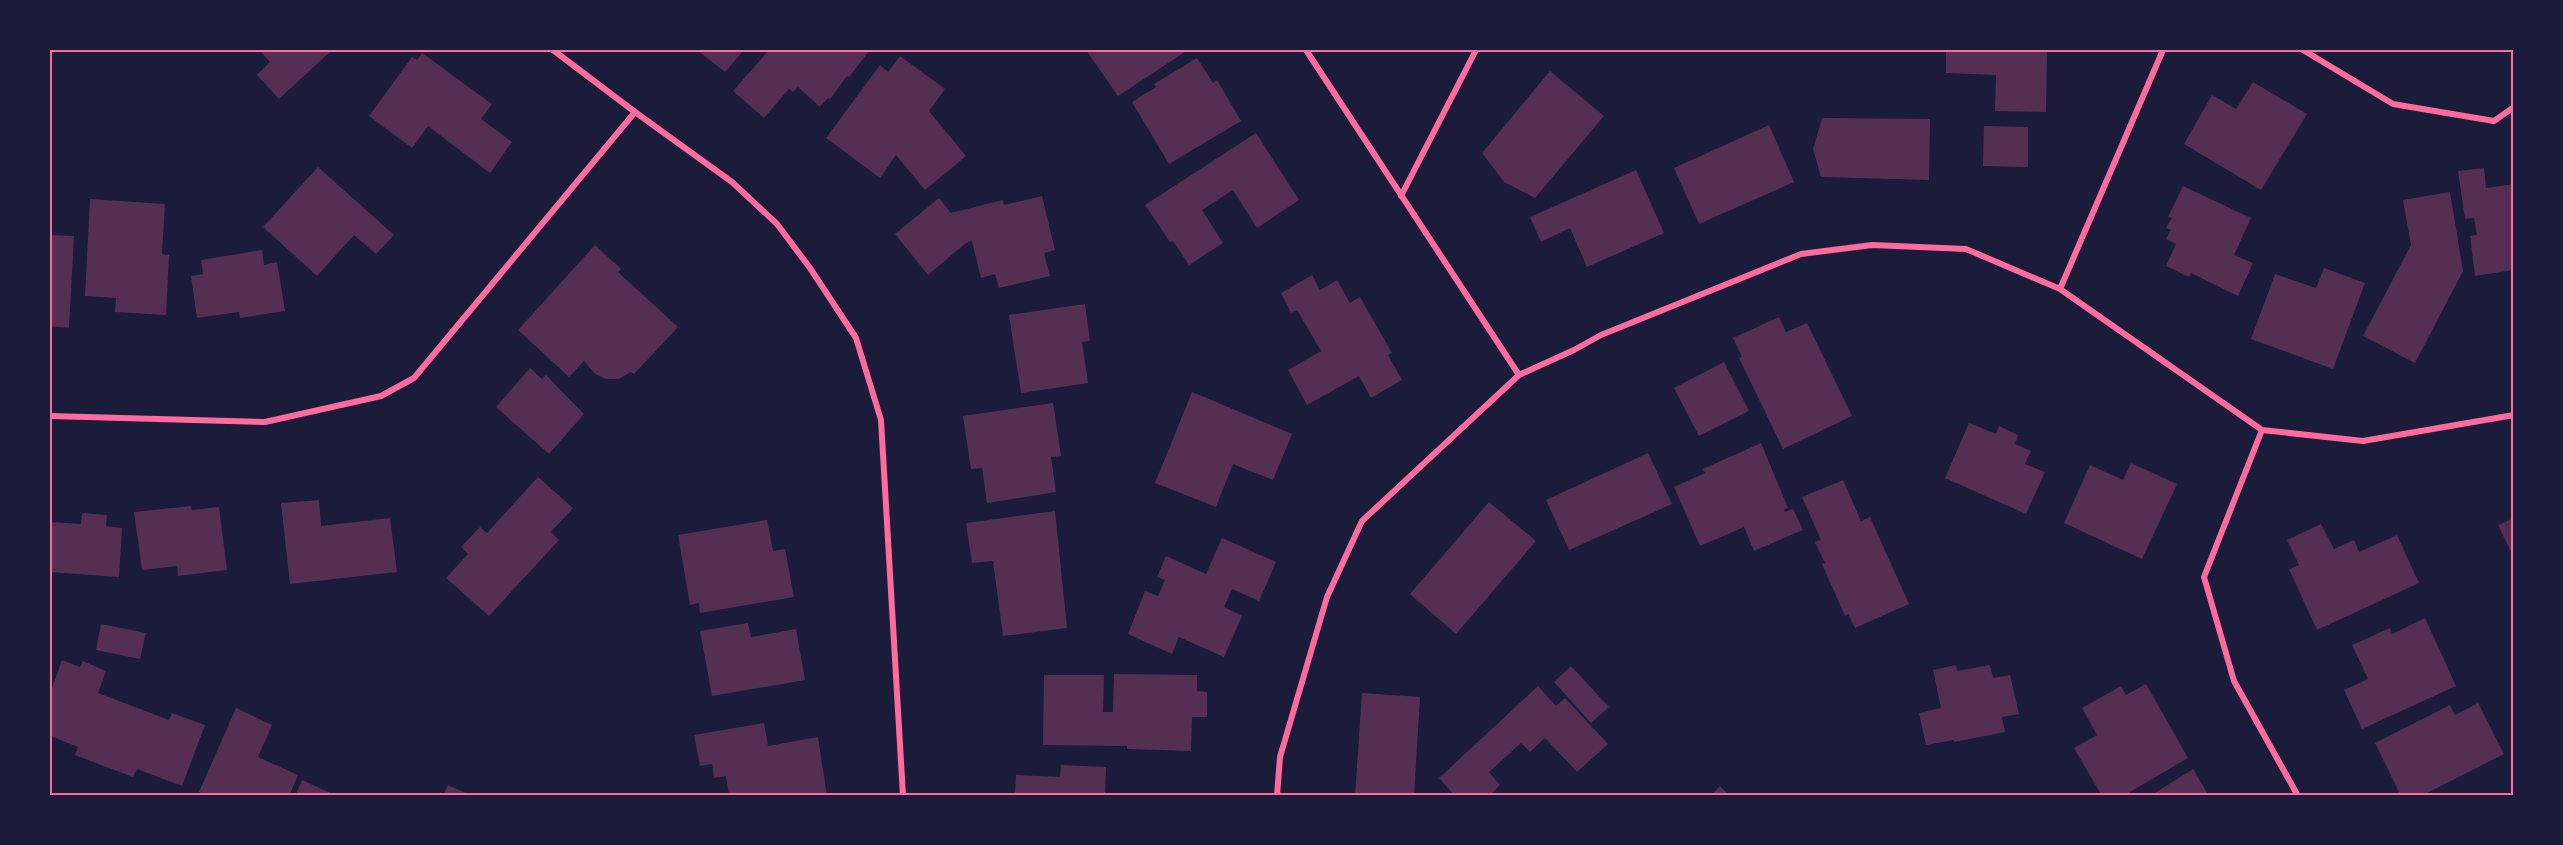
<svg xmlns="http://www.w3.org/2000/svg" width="2563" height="845" font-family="'Exo 2',sans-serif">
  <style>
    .building { fill: #542f53 }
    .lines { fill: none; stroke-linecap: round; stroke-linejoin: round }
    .minor { stroke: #ff6b9d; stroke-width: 6 }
    .neatline { fill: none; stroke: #ff6b9d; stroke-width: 2 }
  </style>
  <rect width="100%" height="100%" fill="#1b1b3a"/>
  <!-- building -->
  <path class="building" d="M259 50H332L279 99 257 75 270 62Z
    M697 50H744L725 72Z
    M769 50H870L849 77 847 76 830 99 828 98 820 107 798 87 793 92 789 89 764 118 733 91Z
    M1086 50H1188L1118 96Z
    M1946 50H2047L2046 112 1995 111 1996 75 1946 73Z
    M422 53 492 104 481 119 512 142 490 173 428 126 412 148 369 116 412 57 417 60Z
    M900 56 945 89 929 111 966 156 925 190 896 155 880 178 826 138 880 65 888 72Z
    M1197 58 1213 83 1217 80 1241 121 1169 164 1132 102 1156 87 1154 84Z
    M1550 71 1604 116 1535 198 1504 182 1482 153Z
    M2253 82 2307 114 2261 190 2184 144 2212 95 2236 109Z
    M1822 118 1930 119 1929 180 1821 177 1813 149Z
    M1769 125 1794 182 1699 224 1674 168Z
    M1984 126 2028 127V167L1983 166Z
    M1256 133 1299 200 1257 228 1233 190 1202 210 1223 243 1189 265 1173 241 1170 242 1145 205Z
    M318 167 394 235 376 254 354 235 317 276 263 227Z
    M2484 168 2486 188 2514 184V270L2475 276 2470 236 2477 235 2474 218 2465 219 2458 171Z
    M1636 170 1664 233 1587 267 1570 228 1541 242 1530 217Z
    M2183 186 2251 218 2234 255 2253 263 2238 296 2191 273 2189 277 2166 266 2176 244 2166 239 2171 230 2166 228 2172 218 2168 217Z
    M2450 192 2463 271 2415 363 2363 336 2411 245 2403 200Z
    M1042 196 1055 250 1044 253 1050 276 999 288 995 274 981 278 972 241 966 243 928 275 895 234 939 198 951 213 1003 200 1004 205Z
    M90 199 165 204 162 254 169 255 166 315 115 312 116 298 85 296Z
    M50 235 74 236 69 328 50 326Z
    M595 245 621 269 618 272 678 327 634 374 631 372 619 379H606L595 374 584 361 569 377 518 330Z
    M262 250 264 265 277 262 285 311 240 318 239 312 197 318 191 276 203 274 201 260Z
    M2324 268 2365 283 2333 369 2251 339 2275 274 2316 288Z
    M1312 275 1320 290 1337 280 1350 303 1360 297 1392 353 1388 355 1402 380 1371 398 1359 376 1307 405 1288 370 1321 351 1297 310 1291 313 1281 293Z
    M1085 304 1090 341 1082 342 1088 383 1021 393 1009 315Z
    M1779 317 1786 332 1807 323 1852 416 1783 449 1739 358 1742 357 1733 338Z
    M1724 362 1749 411 1699 436 1674 388Z
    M530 368 542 379 546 375 584 414 549 454 496 407Z
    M1192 392 1292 434 1273 480 1233 464 1216 507 1155 483Z
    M1053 403 1061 456 1051 457 1056 492 987 503 982 468 971 469 963 416Z
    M1969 423 1996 434 1999 426 2018 435 2015 444 2031 451 2025 464 2045 472 2026 514 1945 478Z
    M1761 443 1788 508 1784 509 1785 512 1793 509 1803 530 1754 551 1744 527 1700 546 1674 487 1705 473 1703 469Z
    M1648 453 1672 504 1569 550 1546 500Z
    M2131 463 2177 484 2142 559 2064 523 2090 465 2123 480Z
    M538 477 573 508 551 532 559 540 489 616 446 578 468 554 461 547 480 527 487 533Z
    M1843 480 1861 521 1870 517 1909 604 1855 628 1848 614 1845 616 1822 564 1825 563 1815 542 1821 540 1802 497Z
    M319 500 321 526 390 518 397 572 290 584 281 503Z
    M1489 502 1536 541 1456 634 1410 594Z
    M191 506 192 510 219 507 227 570 178 576 177 566 142 570 134 512Z
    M1055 511 1067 628 1003 636 993 561 972 563 966 523Z
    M82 513 107 515 106 526 122 528 119 577 50 572V522L81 524Z
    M2514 518V558L2498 525Z
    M767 520 773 551 785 549 794 597 700 613 699 603 690 605 678 535Z
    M2321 524 2334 549 2354 540 2359 552 2397 535 2419 583 2317 630 2289 569 2299 565 2287 540Z
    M1222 538 1276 562 1259 601 1232 589 1224 607 1242 616 1224 657 1179 637 1172 654 1128 634 1145 591 1158 596 1165 580 1157 577 1166 556 1206 574Z
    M2425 618 2456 686 2362 729 2344 690 2368 679 2352 645 2390 628 2392 634Z
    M748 623 751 637 796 629 805 680 712 696 700 631Z
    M101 624 146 633 140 659 96 650Z
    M62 660 80 667 83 661 106 671 98 693 169 720 172 713 205 725 182 786 137 769 133 777 75 755 78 747 50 736V694Z
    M1956 665 1957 671 1990 665 1993 678 2010 675 2019 714 2002 717 2005 732 1954 742V740L1926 745 1919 713 1941 708 1933 670Z
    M1571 666 1609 707 1591 723 1554 682Z
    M1114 674 1197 675V691L1207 692V717H1192L1191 751 1127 749V746L1043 745 1044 675H1104L1103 712H1113Z
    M2146 684 2188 758 2123 796H2102L2074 748 2097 735 2082 708 2121 686 2126 695Z
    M1538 686 1556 706 1565 698 1608 744 1577 772 1545 738 1530 752 1521 743 1489 772 1500 785 1489 796H1455L1439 778Z
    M1362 693 1420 697 1414 796H1355Z
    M2478 703 2504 754 2421 796H2401L2375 743 2450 705 2455 715Z
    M236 708 272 725 258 757 298 775 289 796H206L199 792Z
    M764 723 768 746 818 737 827 796H729L726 776 714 778 712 764 700 766 694 735Z
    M1061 765 1106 767 1105 796H1015L1016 775 1060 777Z
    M2193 769 2209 796H2150Z
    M302 780 337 796H295Z
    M448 785 472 796H443Z
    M1720 786 1730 796H1711Z"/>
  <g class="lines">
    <!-- minor -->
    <path class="minor" d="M553 50 635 112 732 182 777 224 810 268 856 338 881 420 903 796
      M1306 50 1519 375
      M2303 50 2393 104 2494 121 2514 107
      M1401 196 1476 50
      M2060 289 2163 50
      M50 416 265 422 381 396 414 378 635 112
      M2262 430 2204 577 2234 681 2298 796
      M1277 796 1280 757 1327 597 1362 521 1519 375 1574 350 1601 335 1801 254 1872 245 1966 249 2060 289 2262 430 2363 441 2514 415"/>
  </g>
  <!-- border -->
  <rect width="2563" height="845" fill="none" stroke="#1b1b3a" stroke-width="102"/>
  <rect x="51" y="51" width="2461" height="743" class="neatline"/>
</svg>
